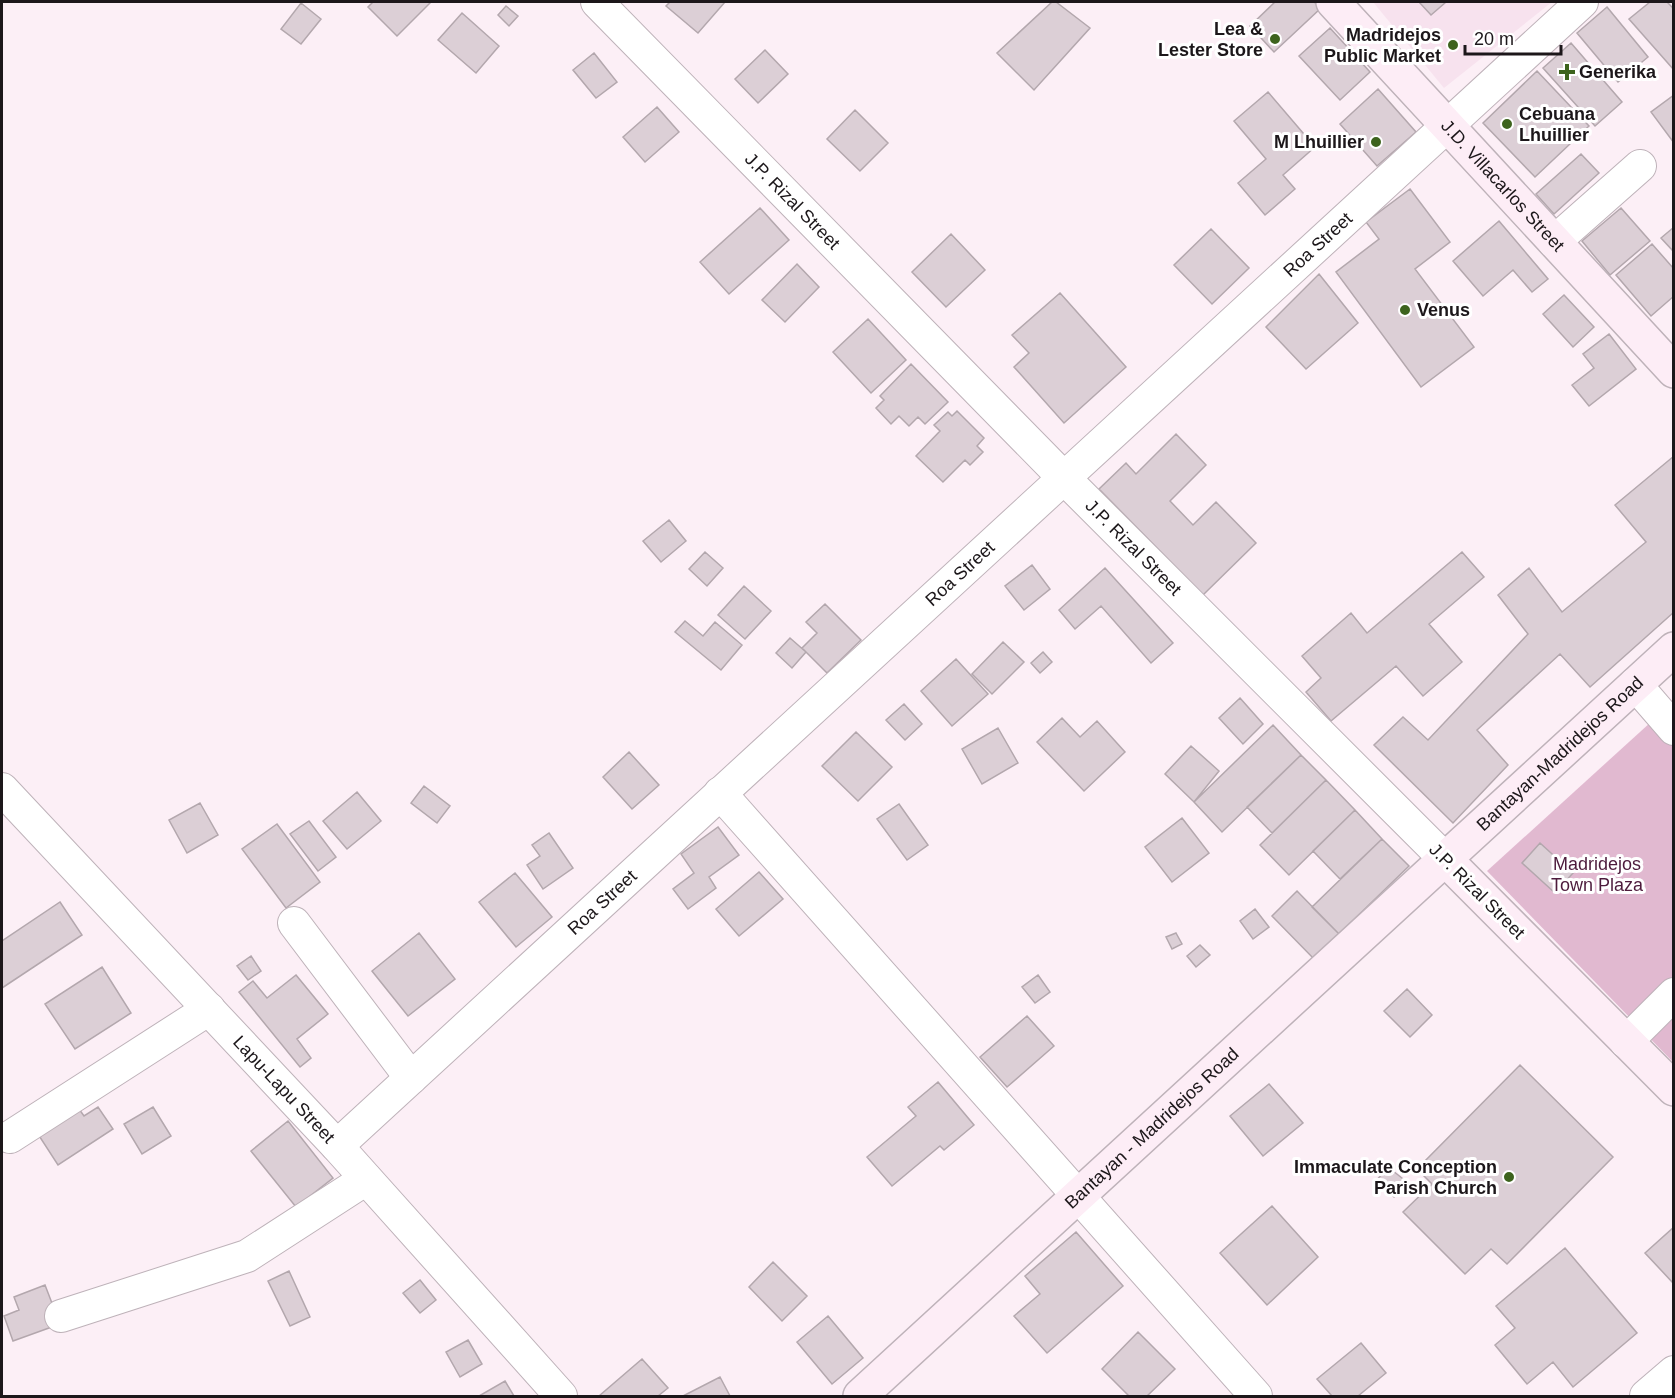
<svg xmlns="http://www.w3.org/2000/svg" width="1675" height="1398" font-family="Arial,sans-serif">
  <style>
    .built { fill: #f7e2ee }
    .park { fill: #e1b9d0 }
    .building { fill: #dccfd6; stroke: #b3a7ad; stroke-width: 1.5 }
    .lines { fill: none; stroke-linecap: round; stroke-linejoin: round }
    .street-casing { stroke: #beb2b9; stroke-width: 34 }
    .secondary-casing { stroke: #beb2b9; stroke-width: 36 }
    .street { stroke: #fff; stroke-width: 32 }
    .secondary { stroke: #fdedf6; stroke-width: 33 }
    .poi-dot { fill: #3d631d; stroke: #fff; stroke-width: 2 }
    .labels { text-anchor: middle; stroke-width: 6; stroke-linejoin: round; paint-order: stroke }
    .poi-label { font-size: 18px; font-weight: bold; fill: #1c171a; stroke: #fff; text-anchor: end }
    .street-label { font-size: 18px; fill: #1c171a; stroke: #fff }
    .park-label { font-size: 18px; fill: #4d1b3c; stroke: #fff }
  </style>
  <rect width="100%" height="100%" fill="#fceff6"/>
  <!-- built -->
  <path class="built" d="M1373 2H1552L1444 88Z"/>
  <!-- park -->
  <path class="park" d="M1673 702V1062L1487 871Z"/>
  <!-- building -->
  <path class="building" d="M373 2H428L430 3 397 36 368 7Z
    M670 2H725L698 33 666 6Z
    M1052 2H1056L1090 28 1034 90 997 53Z
    M1275 2H1314L1321 8 1274 52 1250 26Z
    M1419 2H1446L1431 15Z
    M1650 2H1667L1674 9V70L1629 19Z
    M301 3 321 19 301 44 281 29Z
    M506 6 518 16 509 26 498 15Z
    M1607 7 1648 57 1618 82 1577 33Z
    M462 13 499 46 476 73 438 40Z
    M1330 28 1370 72 1340 100 1299 56Z
    M1571 43 1622 102 1595 126 1543 68Z
    M765 50 788 74 758 103 735 79Z
    M594 53 617 82 596 98 573 70Z
    M1537 71 1589 126 1535 177 1483 123Z
    M1378 89 1416 132 1377 166 1340 124Z
    M1268 92 1315 147 1283 175 1295 189 1265 215 1238 183 1266 159 1234 121Z
    M1674 95V143L1651 112Z
    M657 107 679 132 645 162 623 137Z
    M855 110 888 143 860 171 827 139Z
    M1581 154 1599 173 1554 214 1536 194Z
    M1410 189 1450 242 1415 269 1474 347 1421 387 1336 272 1379 239 1366 222Z
    M760 208 789 240 729 294 700 262Z
    M1621 208 1650 241 1610 275 1582 241Z
    M1499 221 1548 279 1532 292 1513 270 1483 296 1453 261Z
    M1674 227V252L1661 238Z
    M1211 229 1249 268 1212 304 1174 265Z
    M951 234 985 270 946 307 912 272Z
    M1652 244 1674 269V296L1651 316 1616 275Z
    M797 264 819 287 785 322 762 300Z
    M1319 274 1358 323 1306 369 1266 327Z
    M1060 293 1126 367 1064 423 1014 367 1029 353 1012 335Z
    M1564 295 1594 327 1573 347 1543 314Z
    M868 319 906 360 871 393 833 352Z
    M1609 334 1636 369 1589 406 1572 385 1594 368 1583 354Z
    M911 364 948 402 925 424 918 417 909 426 899 416 891 424 876 408 884 400 880 396Z
    M957 411 984 438 977 446 983 452 970 465 965 460 943 482 916 456 940 431 934 425 948 412 952 416Z
    M1176 434 1206 465 1170 501 1193 525 1216 502 1256 543 1203 595 1099 489 1126 463 1136 474Z
    M1674 456V612L1590 687 1560 654 1477 730 1508 765 1453 823 1374 745 1403 717 1428 740 1528 634 1498 595 1529 568 1562 612 1646 542 1615 505Z
    M669 520 686 541 661 562 643 541Z
    M705 552 723 568 707 586 689 569Z
    M1462 552 1484 577 1429 624 1462 662 1423 696 1396 666 1331 721 1306 692 1321 678 1302 656 1351 613 1367 633Z
    M1032 565 1050 589 1024 610 1005 586Z
    M1105 568 1173 643 1151 663 1101 606 1075 629 1059 610Z
    M744 586 771 611 745 639 718 615Z
    M825 604 861 640 827 673 802 648 817 633 806 622Z
    M685 621 703 636 715 622 742 645 721 670 675 632Z
    M790 638 806 652 792 668 776 653Z
    M1003 642 1024 662 992 694 972 674Z
    M1043 652 1052 662 1040 673 1031 663Z
    M956 659 988 694 952 726 921 691Z
    M1240 698 1263 724 1243 744 1219 718Z
    M904 704 922 724 905 740 886 720Z
    M1062 718 1080 737 1097 721 1125 752 1084 791 1037 742Z
    M1273 725 1301 755 1222 832 1194 802Z
    M998 728 1018 763 982 784 962 749Z
    M856 732 892 767 858 801 822 766Z
    M1191 746 1219 771 1194 802 1165 774Z
    M629 752 659 785 632 809 603 777Z
    M1301 755 1326 780 1272 833 1247 807Z
    M1326 780 1355 810 1289 875 1260 845Z
    M424 786 450 806 437 823 411 803Z
    M357 792 381 821 347 849 323 821Z
    M200 803 218 835 187 853 169 820Z
    M899 804 928 845 907 860 877 819Z
    M1355 810 1382 839 1340 879 1313 851Z
    M1182 818 1209 853 1172 882 1145 847Z
    M309 821 336 857 318 871 290 834Z
    M277 824 320 882 286 908 242 849Z
    M718 827 739 855 709 877 716 888 688 909 673 889 694 873 681 854Z
    M549 833 573 868 543 889 527 865 540 856 532 845Z
    M1382 839 1409 866 1339 934 1312 907Z
    M1540 843 1573 873 1555 893 1522 863Z
    M759 872 783 899 739 936 716 909Z
    M515 873 552 917 516 947 479 902Z
    M1297 891 1339 934 1314 959 1272 916Z
    M60 902 82 935 2 988V941Z
    M1255 909 1269 927 1253 939 1240 921Z
    M419 933 455 979 408 1016 372 971Z
    M1176 933 1182 944 1172 949 1166 937Z
    M1200 945 1210 955 1196 967 1187 956Z
    M251 956 261 971 248 980 237 966Z
    M102 967 131 1013 75 1049 45 1004Z
    M296 975 328 1014 297 1039 311 1058 300 1067 239 992 253 981 267 998Z
    M1038 975 1050 992 1035 1003 1022 987Z
    M1407 989 1432 1015 1410 1037 1384 1011Z
    M1027 1016 1054 1046 1007 1087 980 1057Z
    M1520 1065 1613 1157 1507 1264 1491 1249 1465 1274 1403 1212 1432 1184 1417 1169Z
    M938 1082 974 1125 944 1150 940 1146 892 1186 867 1157 916 1116 908 1107Z
    M1269 1084 1303 1123 1263 1156 1230 1116Z
    M74 1102 84 1116 98 1107 113 1129 58 1165 34 1128Z
    M153 1107 171 1136 142 1154 124 1124Z
    M288 1121 333 1178 296 1207 251 1151Z
    M1388 1167 1407 1182 1394 1197 1376 1181Z
    M1272 1206 1318 1257 1267 1305 1220 1253Z
    M1674 1227V1284L1645 1253Z
    M1076 1232 1123 1286 1047 1353 1014 1316 1040 1294 1025 1276Z
    M1565 1248 1637 1333 1573 1387 1553 1362 1527 1384 1495 1345 1515 1328 1496 1306Z
    M773 1262 807 1296 782 1321 749 1287Z
    M289 1271 310 1317 290 1326 268 1281Z
    M420 1280 436 1300 420 1313 403 1293Z
    M45 1285 60 1324 13 1341 4 1316 19 1310 14 1297Z
    M828 1316 863 1358 832 1384 797 1342Z
    M1138 1332 1175 1369 1147 1396H1129L1102 1369Z
    M468 1340 482 1364 460 1377 446 1352Z
    M1361 1343 1386 1373 1358 1396H1332L1317 1379Z
    M642 1359 668 1388 658 1396H599Z
    M720 1377 730 1396H683Z
    M505 1381 514 1396H479Z"/>
  <g class="lines">
    <!-- street casing -->
    <g class="street-casing">
      <g id="street">
        <path id="s1" d="M597 2 1064 478 1445 859"/>
        <path d="M1554 242 1640 166"/>
        <path d="M1635 684 1674 729"/>
        <path id="s2" d="M2 789 337 1146 561 1396"/>
        <path d="M720 793 1256 1396"/>
        <path d="M294 923 411 1078"/>
        <path d="M1626 1042 1674 994"/>
        <path d="M10 1137 209 1009"/>
        <path id="s3" d="M337 1146 1582 2"/>
        <path d="M61 1316 247 1256 366 1179"/>
        <path d="M1646 1396 1674 1372"/>
      </g>
    </g>
    <!-- secondary casing -->
    <g class="secondary-casing">
      <g id="secondary">
        <path id="s4" d="M1333 2 1674 371"/>
        <path d="M1445 859 1674 1089"/>
        <path id="s5" d="M860 1396 1674 649"/>
      </g>
    </g>
    <!-- street -->
    <use href="#street" class="street"/>
    <!-- secondary -->
    <use href="#secondary" class="secondary"/>
  </g>
  <!-- markers -->
  <g class="poi-dot">
    <circle cx="1275" cy="39" r="6"/>
    <circle cx="1453" cy="45" r="6"/>
    <path d="M1564 63h6v6h6v6h-6v6h-6v-6h-6v-6h6z"/>
    <circle cx="1507" cy="124" r="6"/>
    <circle cx="1376" cy="142" r="6"/>
    <circle cx="1405" cy="310" r="6"/>
    <circle cx="1509" cy="1177" r="6"/>
  </g>
  <g class="labels">
    <!-- poi labels -->
    <g class="poi-label">
      <text x="1263" y="35">Lea &amp;<tspan x="1263" dy="21">Lester Store</tspan></text>
      <text x="1441" y="41">Madridejos<tspan x="1441" dy="21">Public Market</tspan></text>
      <text x="1579" y="78" text-anchor="start">Generika</text>
      <text x="1519" y="120" text-anchor="start">Cebuana<tspan x="1519" dy="21">Lhuillier</tspan></text>
      <text x="1364" y="148">M Lhuillier</text>
      <text x="1417" y="316" text-anchor="start">Venus</text>
      <text x="1497" y="1173">Immaculate Conception<tspan x="1497" dy="21">Parish Church</tspan></text>
    </g>
    <!-- street labels -->
    <g class="street-label">
      <text dy="6" stroke="none"><textPath href="#s4" startOffset="250">J.D. Villacarlos Street</textPath></text>
      <text dy="6" stroke="none"><textPath href="#s1" startOffset="279">J.P. Rizal Street</textPath></text>
      <text dy="6" stroke="none"><textPath href="#s3" startOffset="1332">Roa Street</textPath></text>
      <text dy="6" stroke="none"><textPath href="#s1" startOffset="765">J.P. Rizal Street</textPath></text>
      <text dy="6" stroke="none"><textPath href="#s3" startOffset="846">Roa Street</textPath></text>
      <text dy="6" stroke="none"><textPath href="#s5" startOffset="950">Bantayan-Madridejos Road</textPath></text>
      <text transform="translate(1477 891) rotate(45)" y="6">J.P. Rizal Street</text>
      <text dy="6" stroke="none"><textPath href="#s3" startOffset="360">Roa Street</textPath></text>
      <text dy="6" stroke="none"><textPath href="#s2" startOffset="412">Lapu-Lapu Street</textPath></text>
      <text dy="6" stroke="none"><textPath href="#s5" startOffset="396">Bantayan - Madridejos Road</textPath></text>
    </g>
    <!-- park labels -->
    <g class="park-label">
      <text x="1597" y="870">Madridejos<tspan x="1597" dy="21">Town Plaza</tspan></text>
    </g>
  </g>
  <!-- border -->
  <rect width="1675" height="1398" fill="none" stroke="#1c171a" stroke-width="6"/>
  <!-- scale -->
  <path d="M1465 45v9h96v-9" fill="none" stroke="#1c171a" stroke-width="3"/>
  <text x="1474" y="45" font-size="18" fill="#1c171a" stroke="#ffffff" stroke-width="4.5" paint-order="stroke">20 m</text>
</svg>
